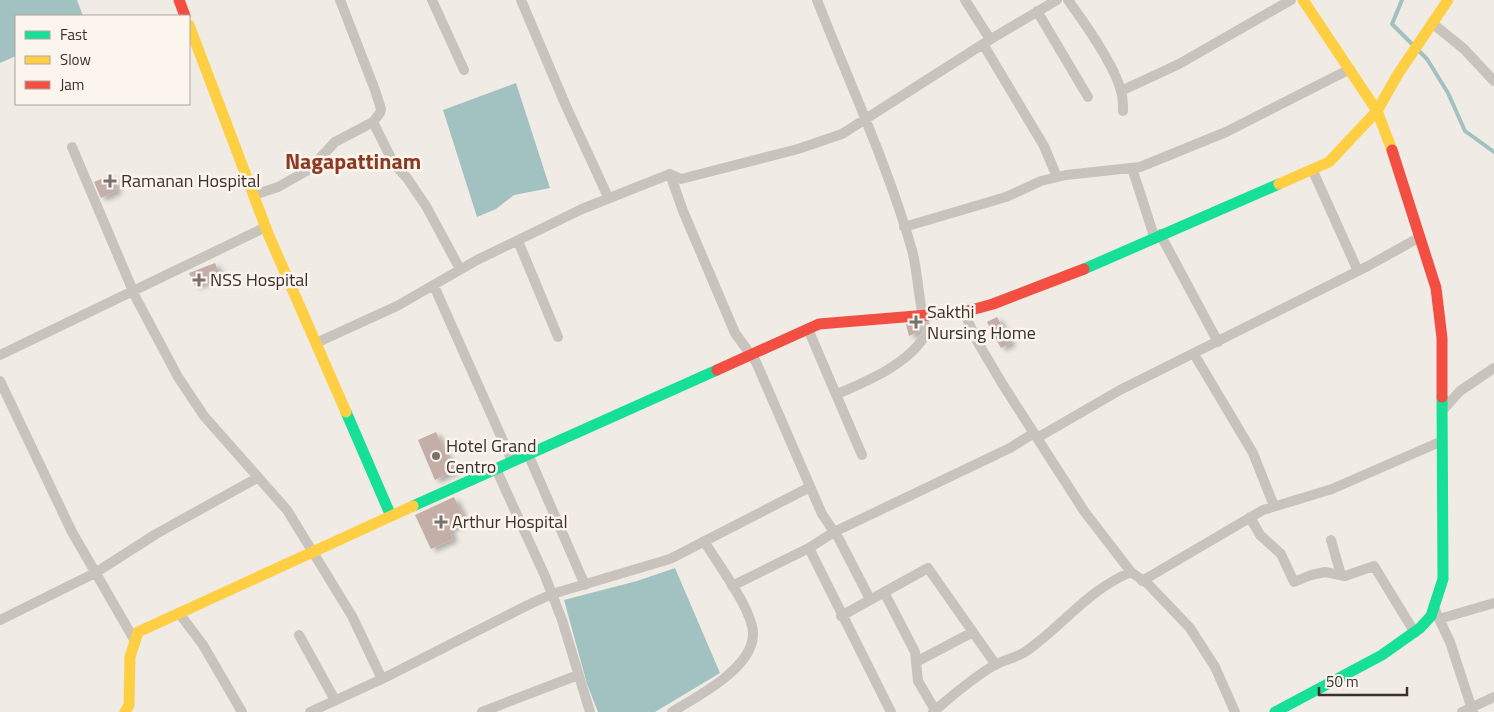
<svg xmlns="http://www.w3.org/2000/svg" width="1494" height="712" font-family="'Titillium Web',sans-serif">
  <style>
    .water { fill: #a1c2c1 }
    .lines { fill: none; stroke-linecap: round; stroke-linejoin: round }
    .stream { stroke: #a1c2c1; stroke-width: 4 }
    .building { fill: #c3afa7; filter: url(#shadow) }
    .street { stroke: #c9c3be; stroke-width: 10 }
    .fast { stroke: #16e098; stroke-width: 11 }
    .slow { stroke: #ffcf43; stroke-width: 11 }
    .jam { stroke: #f24e42; stroke-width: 11 }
    .poi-dot { fill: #7a716c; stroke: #fbf5ee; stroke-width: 2 }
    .labels { text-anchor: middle; stroke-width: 5; stroke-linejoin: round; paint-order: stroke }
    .poi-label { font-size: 18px; fill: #3b302b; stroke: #fbf5ee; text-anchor: start }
    .district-label { font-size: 22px; font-weight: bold; fill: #8c3b22; stroke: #fbf5ee }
  </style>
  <defs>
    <filter id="shadow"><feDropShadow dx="5" dy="3" stdDeviation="2.5" flood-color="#0004"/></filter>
  </defs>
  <rect width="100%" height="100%" fill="#f0ebe5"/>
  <!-- water -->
  <path class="water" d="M0 0H77L83 16H16V56L0 63Z
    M516 83 550 188 514 195 496 209 477 217 443 110Z
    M675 568 720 673 655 712H598L587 684 564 600 637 581Z"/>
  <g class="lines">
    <!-- stream -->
    <path class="stream" d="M1402 0 1392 24 1427 59 1448 93 1465 131 1494 152"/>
  </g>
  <!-- building -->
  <path class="building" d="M111 175 117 191 101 198 94 182Z
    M215 263 220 276 195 286 189 273Z
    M997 317 1011 343 1001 348 987 322Z
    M917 323 920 331 909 336 906 324Z
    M436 432 454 471 435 480 418 440Z
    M454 497 465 521 449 529 453 539 431 549 415 515Z"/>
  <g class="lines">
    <!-- street -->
    <path class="street" d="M432 0 464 70
      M521 0 566 106 608 197
      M817 0C849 82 888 166 912 250 919 277 918 305 927 332 911 363 868 381 837 394
      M965 0 990 39
      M1068 0C1084 22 1115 66 1121 91 1123 97 1123 105 1123 111
      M1037 11 1088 97
      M1432 23 1464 49 1494 81
      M983 44 1044 146 1057 177
      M1121 91 1179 64 1291 0
      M373 122 394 164 407 178 426 206 460 269
      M72 147 136 298 178 377 204 416 287 510 352 616 382 679
      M1132 168 1154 236
      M1312 169 1358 271
      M670 174 683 211 735 333 756 362 822 514 839 539 870 599
      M254 195 278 187 310 169 335 142 373 122 380 113 381 109 375 90 340 0
      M904 227 1006 197 1041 181 1066 175 1140 167 1226 132 1350 69
      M1160 234 1218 342
      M518 241 558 337
      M434 286 512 461
      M964 312 977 341 1003 385 1084 511 1131 572 1148 584 1190 628 1215 667 1235 712
      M808 329 862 455
      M316 343 397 306 477 260 582 209 670 174 681 179 798 149 842 134 991 39 1057 0
      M1194 354 1253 453 1274 506
      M0 355 266 227
      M0 381 72 532 135 641
      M1442 411 1460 391 1494 368
      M1037 438 1120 390 1368 266 1420 237
      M528 454 585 585
      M496 469 545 576 562 620 590 712
      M1250 517 1260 535 1281 554 1294 582 1311 575 1325 572 1345 576 1374 566 1415 633
      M1331 540 1341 575
      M809 548 891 712
      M1142 581 1263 510 1332 489 1442 441
      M732 586 809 548 834 532 1010 448 1034 433
      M884 592 915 652 918 681 935 710
      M1434 608 1450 642 1473 712
      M179 613 203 645 242 712
      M841 616 928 568 996 665
      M1439 619 1494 603
      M0 620 95 573 156 534 257 478
      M299 635 335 700
      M916 662 973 632
      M310 712 382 679 528 605 552 594 670 559 810 487
      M482 712 578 675
      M672 712C696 697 752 669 753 635 754 611 717 563 704 541
      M933 712C952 696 971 679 993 666 1003 660 1015 658 1025 652 1063 626 1086 591 1131 572
      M1462 712 1494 697"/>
    <!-- fast -->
    <path class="fast" d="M1084 269 1279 184
      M346 412 391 516
      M413 506 717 370
      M1275 712 1382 655 1420 628 1431 616 1443 579 1442 397"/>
    <!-- slow -->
    <path class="slow" d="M1303 0 1377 111 1392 150
      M189 25 269 236 346 412
      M1279 184 1329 162 1377 111 1398 74 1448 0
      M125 712 129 705 130 657 138 632 413 506"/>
    <!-- jam -->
    <path class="jam" d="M179 0 185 16
      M1392 150 1436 288 1442 338V397
      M717 370 819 324 964 312 993 304 1084 269"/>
  </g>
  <!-- markers -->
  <g class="poi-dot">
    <path d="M107.5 173.5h5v5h5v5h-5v5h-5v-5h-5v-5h5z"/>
    <path d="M196.5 272.5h5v5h5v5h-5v5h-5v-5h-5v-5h5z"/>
    <path d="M913.5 314.5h5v5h5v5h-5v5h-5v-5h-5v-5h5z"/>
    <circle cx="436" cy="456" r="5"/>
    <path d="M438.5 514.5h5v5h5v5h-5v5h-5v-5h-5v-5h5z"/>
  </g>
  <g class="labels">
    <!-- poi labels -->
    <g class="poi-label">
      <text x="121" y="187">Ramanan Hospital</text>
      <text x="210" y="286">NSS Hospital</text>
      <text x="927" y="318">Sakthi<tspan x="927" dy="21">Nursing Home</tspan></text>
      <text x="446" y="452">Hotel Grand<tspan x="446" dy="21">Centro</tspan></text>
      <text x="452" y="528">Arthur Hospital</text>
    </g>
    <!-- district labels -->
    <g class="district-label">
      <text x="353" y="169">Nagapattinam</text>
    </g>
  </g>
  <!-- legend -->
  <rect x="15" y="15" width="175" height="90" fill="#fbf5ee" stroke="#aea6a0"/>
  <rect x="25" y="31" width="25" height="8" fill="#16e098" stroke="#aea6a0"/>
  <text x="60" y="40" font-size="15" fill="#3b302b">Fast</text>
  <rect x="25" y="56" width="25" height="8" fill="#ffcf43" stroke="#aea6a0"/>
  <text x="60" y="65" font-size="15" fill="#3b302b">Slow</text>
  <rect x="25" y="81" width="25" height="8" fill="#f24e42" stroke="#aea6a0"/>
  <text x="60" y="90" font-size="15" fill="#3b302b">Jam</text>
  <!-- scale -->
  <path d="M1319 687v8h88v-8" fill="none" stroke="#3b302b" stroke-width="2.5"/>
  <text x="1326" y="687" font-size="15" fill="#3b302b" stroke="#fbf5ee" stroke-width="4" paint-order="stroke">50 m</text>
</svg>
